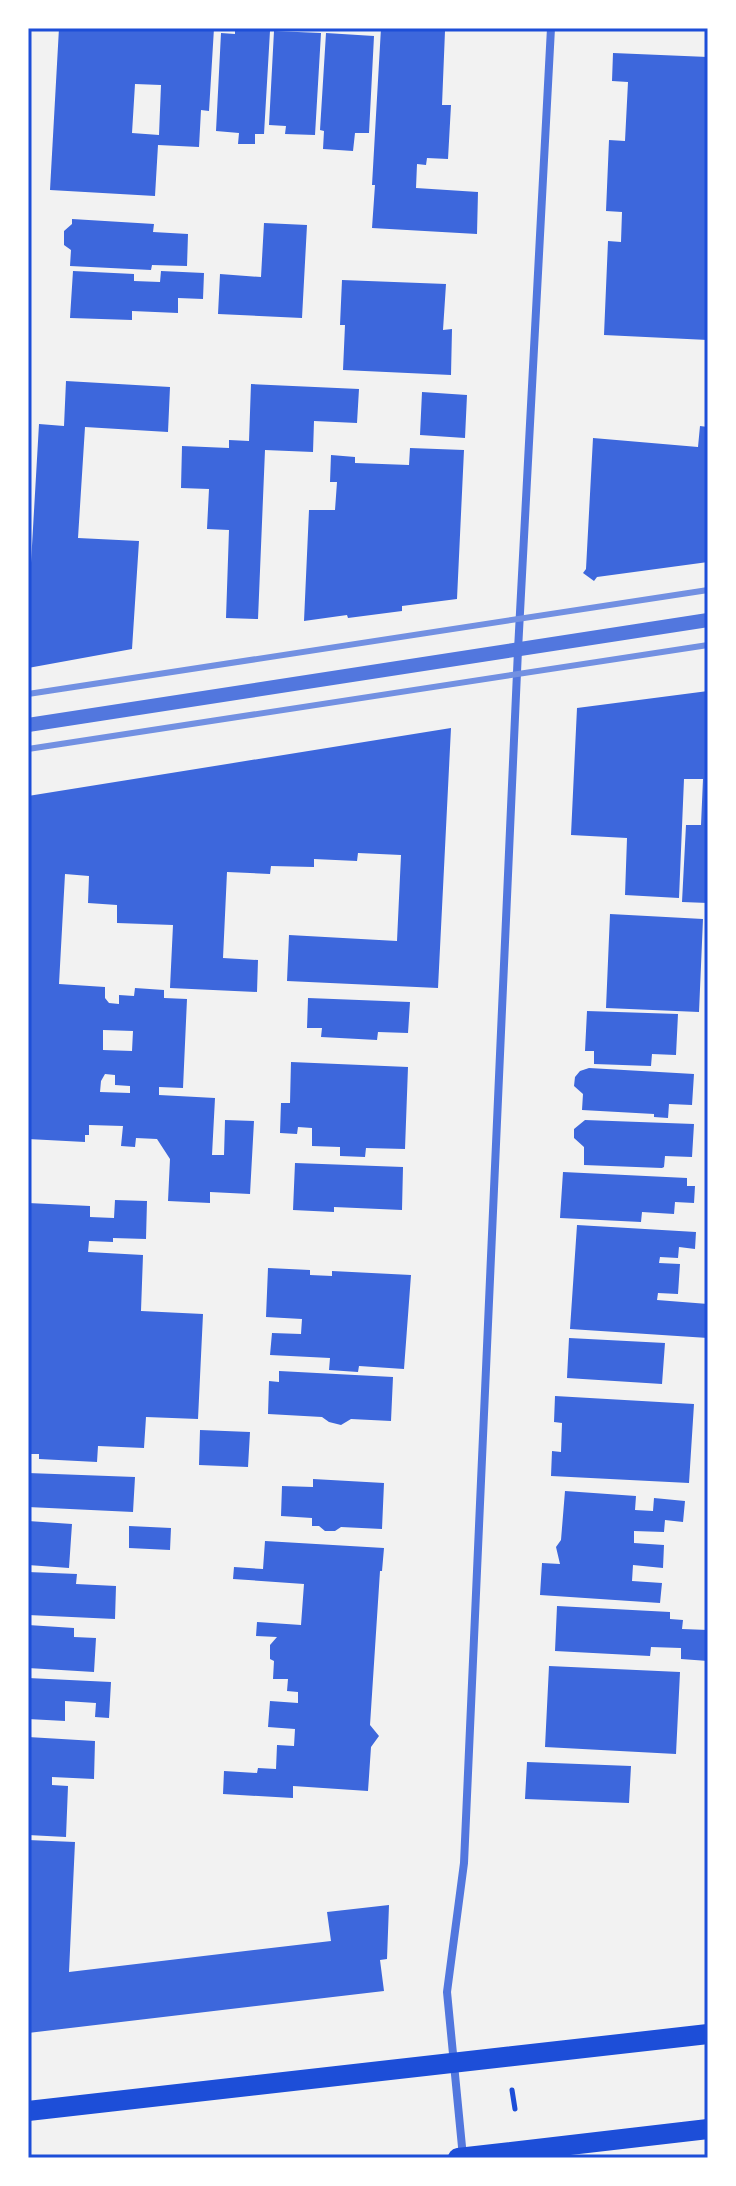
<svg xmlns="http://www.w3.org/2000/svg" width="736" height="2186" font-family="Rubik,sans-serif">
  <style>
    .building { fill: #3d67dc; fill-rule: evenodd }
    .lines { fill: none; stroke-linecap: round; stroke-linejoin: round }
    .path { stroke: #1d4ed8; stroke-width: 5 }
    .minor { stroke: #5277de; stroke-width: 8 }
    .tertiary { stroke: #5277de; stroke-width: 14 }
    .primary { stroke: #1d4ed8; stroke-width: 20 }
    .rail { stroke: #7290e2; stroke-width: 6 }
    .neatline { fill: none; stroke: #1d4ed8; stroke-width: 3 }
  </style>
  <rect width="100%" height="100%" fill="#f2f2f2"/>
  <!-- building -->
  <path class="building" d="M59 28 165 30V28H214L209 111 201 110 199 147 158 145 155 196 50 190ZM135 84 161 85 159 135 132 133Z
    M235 28 270 31 264 134H255V144H238L239 133 216 131 221 33 235 34Z
    M381 28 445 31 442 105H451L448 159 427 158 426 165 417 164 416 188 478 192 477 234 372 228 375 185H372Z
    M274 31 321 33 315 135 285 134 286 126 269 125Z
    M326 33 374 36 369 133H355L353 151 323 149 324 131 320 130Z
    M613 53 708 57V340L604 335 608 241 621 242 622 212 606 211 609 140 625 141 628 82 612 81Z
    M72 219 154 224 153 232 188 234 187 266 152 265 151 270 70 266 71 250 64 245V231L72 224Z
    M264 223 307 225 302 318 218 314 220 274 261 277Z
    M73 271 134 274V281L160 282 161 271 204 273 203 299 178 298V313L132 311V320L70 318Z
    M342 280 446 284 443 330 452 329 451 375 343 370 345 325H340Z
    M66 381 170 387 168 432 85 427 78 538 139 541 132 649 28 668V615L39 424 64 426Z
    M251 384 359 389 357 423 314 421 313 452 265 450 258 619 226 618 229 530 207 529 209 489 181 488 182 446 229 448V440L249 441Z
    M422 392 467 395 465 438 420 435Z
    M700 426 708 427V562L597 577 594 581 583 573 586 569 593 438 698 447Z
    M410 448 464 450 457 599 402 606V611L348 618 347 615 304 621 309 510H335L337 482H330L331 455 355 457V463L409 465Z
    M708 691V903L682 902 686 825H701L703 779H684L679 898 625 895 627 838 571 835 577 708Z
    M451 728 438 988 287 981 289 935 397 941 401 855 358 853 357 861 314 859V867L271 866 270 874 227 872 223 958 258 960 257 992 170 988 173 925 117 923V905L88 903 89 876 65 874 59 984 105 987V998L109 1003 119 1004V995L134 996 135 988 164 990V998L187 999 183 1088 159 1087V1095L215 1098 212 1155H224L225 1120 254 1121 250 1194 210 1192V1203L168 1201 170 1159 157 1139 136 1138 135 1147 121 1146 123 1126 89 1125V1135H85V1142L28 1139V796ZM103 1030 133 1031 132 1051 103 1050ZM105 1074 115 1075V1085L130 1086V1093L100 1092 101 1081Z
    M610 914 703 919 699 1012 606 1008Z
    M308 998 410 1002 408 1033 378 1032 377 1040 321 1037 322 1028H307Z
    M587 1011 678 1014 676 1055 652 1054 651 1066 594 1064V1051H585Z
    M291 1062 408 1067 405 1149 366 1148 365 1157 340 1156V1147L312 1146V1128L298 1127 297 1134 280 1133 281 1103H290Z
    M589 1068 694 1074 692 1105 669 1104 668 1118 654 1117V1114L582 1110 583 1094 574 1086 575 1077 580 1071Z
    M585 1120 694 1124 692 1157 665 1156 664 1167 662 1168 584 1165V1147L574 1138V1129Z
    M295 1163 403 1167 402 1210 334 1207V1212L293 1210Z
    M563 1172 687 1178V1186H695L694 1203 675 1202 674 1214 642 1212 641 1222 560 1218Z
    M115 1200 147 1201 146 1239 113 1238V1242L89 1241 88 1252 143 1255 141 1311 203 1314 198 1419 146 1417 144 1448 98 1446 97 1462 39 1459V1454H28V1203L90 1206V1217L114 1218Z
    M577 1225 696 1232 695 1249 679 1247 678 1258 660 1257 659 1263 680 1264 678 1294 658 1293 657 1300 708 1304V1338L570 1329Z
    M268 1268 310 1270V1275L332 1276V1271L411 1275 404 1369 359 1366 358 1372 329 1370 330 1358 270 1355 272 1333 301 1334 302 1319 266 1317Z
    M569 1338 665 1343 662 1384 567 1378Z
    M279 1371 393 1377 391 1421 351 1419 341 1425 329 1422 322 1417 268 1414 269 1381 279 1382Z
    M555 1396 694 1404 689 1483 551 1476 552 1451 561 1452 562 1423 554 1422Z
    M200 1430 250 1432 248 1467 199 1465Z
    M28 1473 135 1477 133 1512 28 1507Z
    M313 1479 384 1483 382 1529 341 1527 335 1531H325L319 1526H312V1518L281 1516 282 1486 313 1487Z
    M565 1491 636 1496 635 1510 653 1511 654 1498 685 1501 683 1522 665 1520 664 1532 634 1531V1543L664 1545 663 1568 633 1565 632 1581 662 1583 660 1603 540 1595 542 1563 560 1564 556 1547 561 1540Z
    M28 1521 72 1524 69 1568 28 1565Z
    M129 1526 171 1528 170 1550 129 1548Z
    M265 1541 384 1548 382 1571H380L370 1725 379 1736 371 1747 368 1791 293 1786V1798L223 1794 224 1771 257 1773 258 1768 276 1769 277 1745 294 1746 295 1729 268 1727 270 1701 298 1703V1692L287 1691 288 1679H273L274 1661 270 1659V1645L277 1637 256 1636 257 1622 301 1625 304 1584 233 1579 234 1567 263 1569Z
    M28 1572 77 1574 76 1584 116 1586 115 1619 28 1615Z
    M557 1606 670 1612V1619L683 1620 682 1629 708 1630V1661L681 1659V1648L651 1647 650 1656 555 1651Z
    M28 1625 74 1628V1637L96 1638 94 1672 28 1668Z
    M549 1666 680 1672 676 1754 545 1747Z
    M28 1678 111 1682 109 1718 95 1717 96 1703 65 1701V1721L28 1719Z
    M28 1737 95 1741 94 1779 52 1777V1785L68 1786 66 1837 28 1835Z
    M527 1762 631 1766 629 1803 525 1799Z
    M28 1840 75 1842 69 1972 331 1941 327 1912 389 1905 387 1959 380 1960 384 1991 28 2033Z"/>
  <g class="lines">
    <!-- path -->
    <path class="path" d="M512 2090 515 2109"/>
    <!-- minor -->
    <path class="minor" d="M463 2157 447 1992 464 1863 518 650 551 28"/>
    <!-- tertiary -->
    <path class="tertiary" d="M28 725 708 620"/>
    <!-- primary -->
    <path class="primary" d="M28 2111 708 2034
      M458 2158 708 2129"/>
    <!-- rail -->
    <path class="rail" d="M28 694 708 590
      M28 749 708 645"/>
  </g>
  <!-- border -->
  <rect width="736" height="2186" fill="none" stroke="#ffffff" stroke-width="60"/>
  <rect x="30" y="30" width="676" height="2126" class="neatline"/>
</svg>
